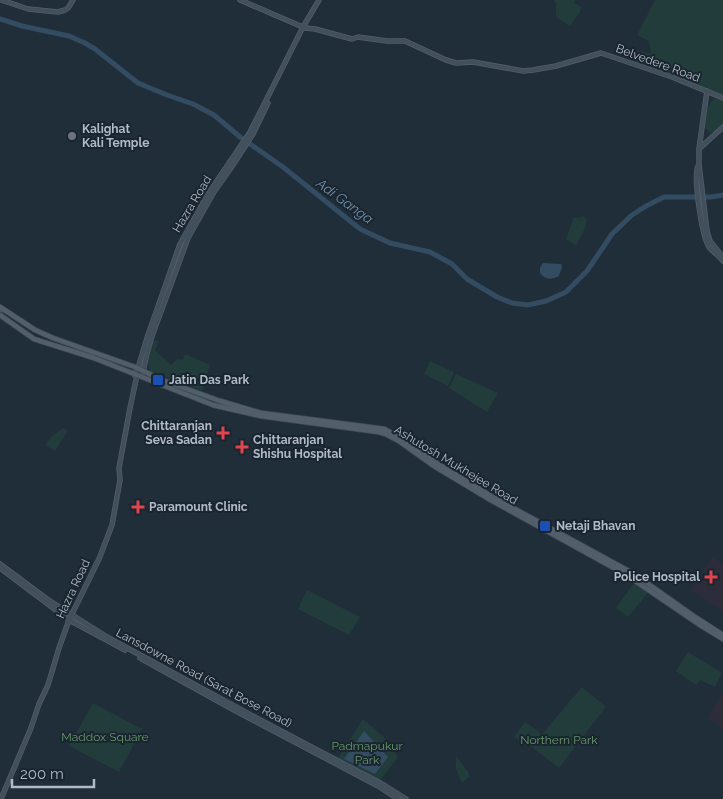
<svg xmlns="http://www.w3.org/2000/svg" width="723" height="799" font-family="Raleway,sans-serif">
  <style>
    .medical { fill: #2d2c3b }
    .green { fill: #223b3b }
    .water { fill: #334c62 }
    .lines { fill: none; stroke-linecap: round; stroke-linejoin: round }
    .river { stroke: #334c62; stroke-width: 5 }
    .secondary-casing { stroke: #525e68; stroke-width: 5.5 }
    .primary-casing { stroke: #3d4954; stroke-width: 6 }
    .secondary { stroke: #424f5d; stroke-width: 4 }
    .primary { stroke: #525f6b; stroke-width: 4.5 }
    .tram { stroke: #566472; stroke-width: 1 }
    .worship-dot { fill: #6b7280; stroke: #1a252f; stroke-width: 2 }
    .transit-dot { fill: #1a4fb4; stroke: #1a252f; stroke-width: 2 }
    .health-dot { fill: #e0444e; stroke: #1a252f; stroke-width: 2 }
    .labels { text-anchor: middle; stroke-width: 4; stroke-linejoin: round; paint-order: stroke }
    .street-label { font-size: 12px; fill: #afbbc7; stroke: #1a252f }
    .poi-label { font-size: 12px; font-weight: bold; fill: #afbbc7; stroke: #1a252f; text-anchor: start }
    .park-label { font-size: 12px; fill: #65986b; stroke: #1a252f }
    .water-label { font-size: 14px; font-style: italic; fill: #6e8fab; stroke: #1a252f }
  </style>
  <rect width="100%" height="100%" fill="#202e3a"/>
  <!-- medical -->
  <path class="medical" d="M713 557 723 564V611L690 590Z
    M723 692V729L708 718Z"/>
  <!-- green -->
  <path class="green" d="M554 0H575L574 3 582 7 580 12 570 26 556 17V4Z
    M655 0H723V95L633 61 635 50 651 54 649 41 637 35Z
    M717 98 723 100V125L713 132 710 133 705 128C706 118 706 101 717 98Z
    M584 216 587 220 584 230 576 246 566 239 574 217 578 218Z
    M153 340 159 341 155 350 171 365 177 359 183 360 185 354 210 365 202 391 150 371C146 361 150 350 153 340Z
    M430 361 454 372 448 386 424 374Z
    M456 374 498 393 487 412 449 388Z
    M63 428 68 431 55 451 45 445 51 437Z
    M634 583 648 593 628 617 616 608Z
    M307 590 360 617 349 635 298 609Z
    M688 652 722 673 715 687 700 680 696 685 676 671Z
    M582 687 606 707 584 735 559 768 533 748 514 737 525 722 542 734Z
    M93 703 142 729 119 772 69 746Z
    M363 719 384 737 398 757 377 784 336 761Z
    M456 756 469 773V777L462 783 456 769Z"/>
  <!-- water -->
  <path class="water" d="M543 263 561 264 562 267 559 276C551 280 545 280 540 273V268Z
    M364 731 388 757 375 774 344 759Z"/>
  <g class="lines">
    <!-- river -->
    <path class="river" d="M0 19 22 26 69 36 85 43 95 49 138 83 167 95 193 104 214 115 240 137 283 167 360 229 390 243 430 252 452 264 467 279 497 297 512 303 528 305 546 301 566 292 587 271 612 234 632 215 646 206 664 197H711L723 195"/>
    <!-- secondary casing -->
    <g class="secondary-casing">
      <path id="secondary" d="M1 0 28 9 58 12 65 10 68 8 73 0
        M240 0 305 28 315 29 352 39 358 37 387 41H405L446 60 456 63 473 62 523 71 533 70 556 66 601 53 672 77 723 98
        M707 91 699 149V164L707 231 710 241 723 257
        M699 149 723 127
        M698 166C693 178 702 236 709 247 713 252 719 256 723 261
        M143 373 147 353 152 336 188 238 214 192 231 168 253 134 268 103
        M135 376 134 374 138 368 147 338 180 244 208 194 250 132 303 27 319 0
        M0 564 47 599 107 637 260 720 384 785 406 799
        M0 568 69 620 125 650
        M140 658 234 710 378 786 398 799
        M1 799 31 728 39 704 48 685 59 648 69 620 99 559 112 525 120 480 119 468 130 408 136 380"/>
    </g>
    <!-- primary casing -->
    <g class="primary-casing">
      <path id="primary" d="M0 307 35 330 53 338 135 367 162 380 220 401 261 413 384 429 401 438 438 464 491 496 634 574 695 617 723 635
        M0 315 34 339 94 358 213 405 261 416 379 432 386 434 399 441 434 466 489 499 625 574 700 625 723 639"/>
    </g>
    <!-- secondary -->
    <use href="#secondary" class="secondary"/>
    <!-- primary -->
    <use href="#primary" class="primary"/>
    <!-- tram -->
    <path class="tram" d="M0 311 2 312"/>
  </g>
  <!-- markers -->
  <circle class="worship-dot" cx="72" cy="136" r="5"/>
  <g class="transit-dot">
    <rect x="152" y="374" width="12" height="12" rx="2.5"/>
    <rect x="539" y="520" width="12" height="12" rx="2.5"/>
  </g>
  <g class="health-dot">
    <path d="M220.5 425.5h5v5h5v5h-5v5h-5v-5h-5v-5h5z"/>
    <path d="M239.5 439.5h5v5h5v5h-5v5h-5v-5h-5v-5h5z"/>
    <path d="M135.5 499.5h5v5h5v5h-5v5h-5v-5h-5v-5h5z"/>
    <path d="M708.5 569.5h5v5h5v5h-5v5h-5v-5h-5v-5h5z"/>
  </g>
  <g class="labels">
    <!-- street labels -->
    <g class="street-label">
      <text transform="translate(658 63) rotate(20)" y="4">Belvedere Road</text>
      <text transform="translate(192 204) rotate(-59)" y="4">Hazra Road</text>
      <text transform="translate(456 465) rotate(31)" y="4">Ashutosh Mukhejee Road</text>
      <text transform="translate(73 589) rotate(-65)" y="4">Hazra Road</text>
      <text transform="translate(204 678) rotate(28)" y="4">Lansdowne Road (Sarat Bose Road)</text>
    </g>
    <!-- poi labels -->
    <g class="poi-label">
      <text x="82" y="133">Kalighat<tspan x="82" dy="14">Kali Temple</tspan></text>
      <text x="169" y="384">Jatin Das Park</text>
      <text x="212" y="430" text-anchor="end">Chittaranjan<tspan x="212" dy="14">Seva Sadan</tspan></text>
      <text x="253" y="444">Chittaranjan<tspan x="253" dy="14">Shishu Hospital</tspan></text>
      <text x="149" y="511">Paramount Clinic</text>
      <text x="556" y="530">Netaji Bhavan</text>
      <text x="700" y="581" text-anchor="end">Police Hospital</text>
    </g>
    <!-- park labels -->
    <g class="park-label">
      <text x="105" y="741">Maddox Square</text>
      <text x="559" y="744">Northern Park</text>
      <text x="367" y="750">Padmapukur<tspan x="367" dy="14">Park</tspan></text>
    </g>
    <!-- water labels -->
    <g class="water-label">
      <text transform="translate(345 201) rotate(36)" y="5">Adi Ganga</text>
    </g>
  </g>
  <!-- scale -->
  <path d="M12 779v8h82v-8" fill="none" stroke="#afbbc7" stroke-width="2.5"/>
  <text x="20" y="779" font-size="15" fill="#afbbc7" stroke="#1a252f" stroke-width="4" paint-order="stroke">200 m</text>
</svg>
